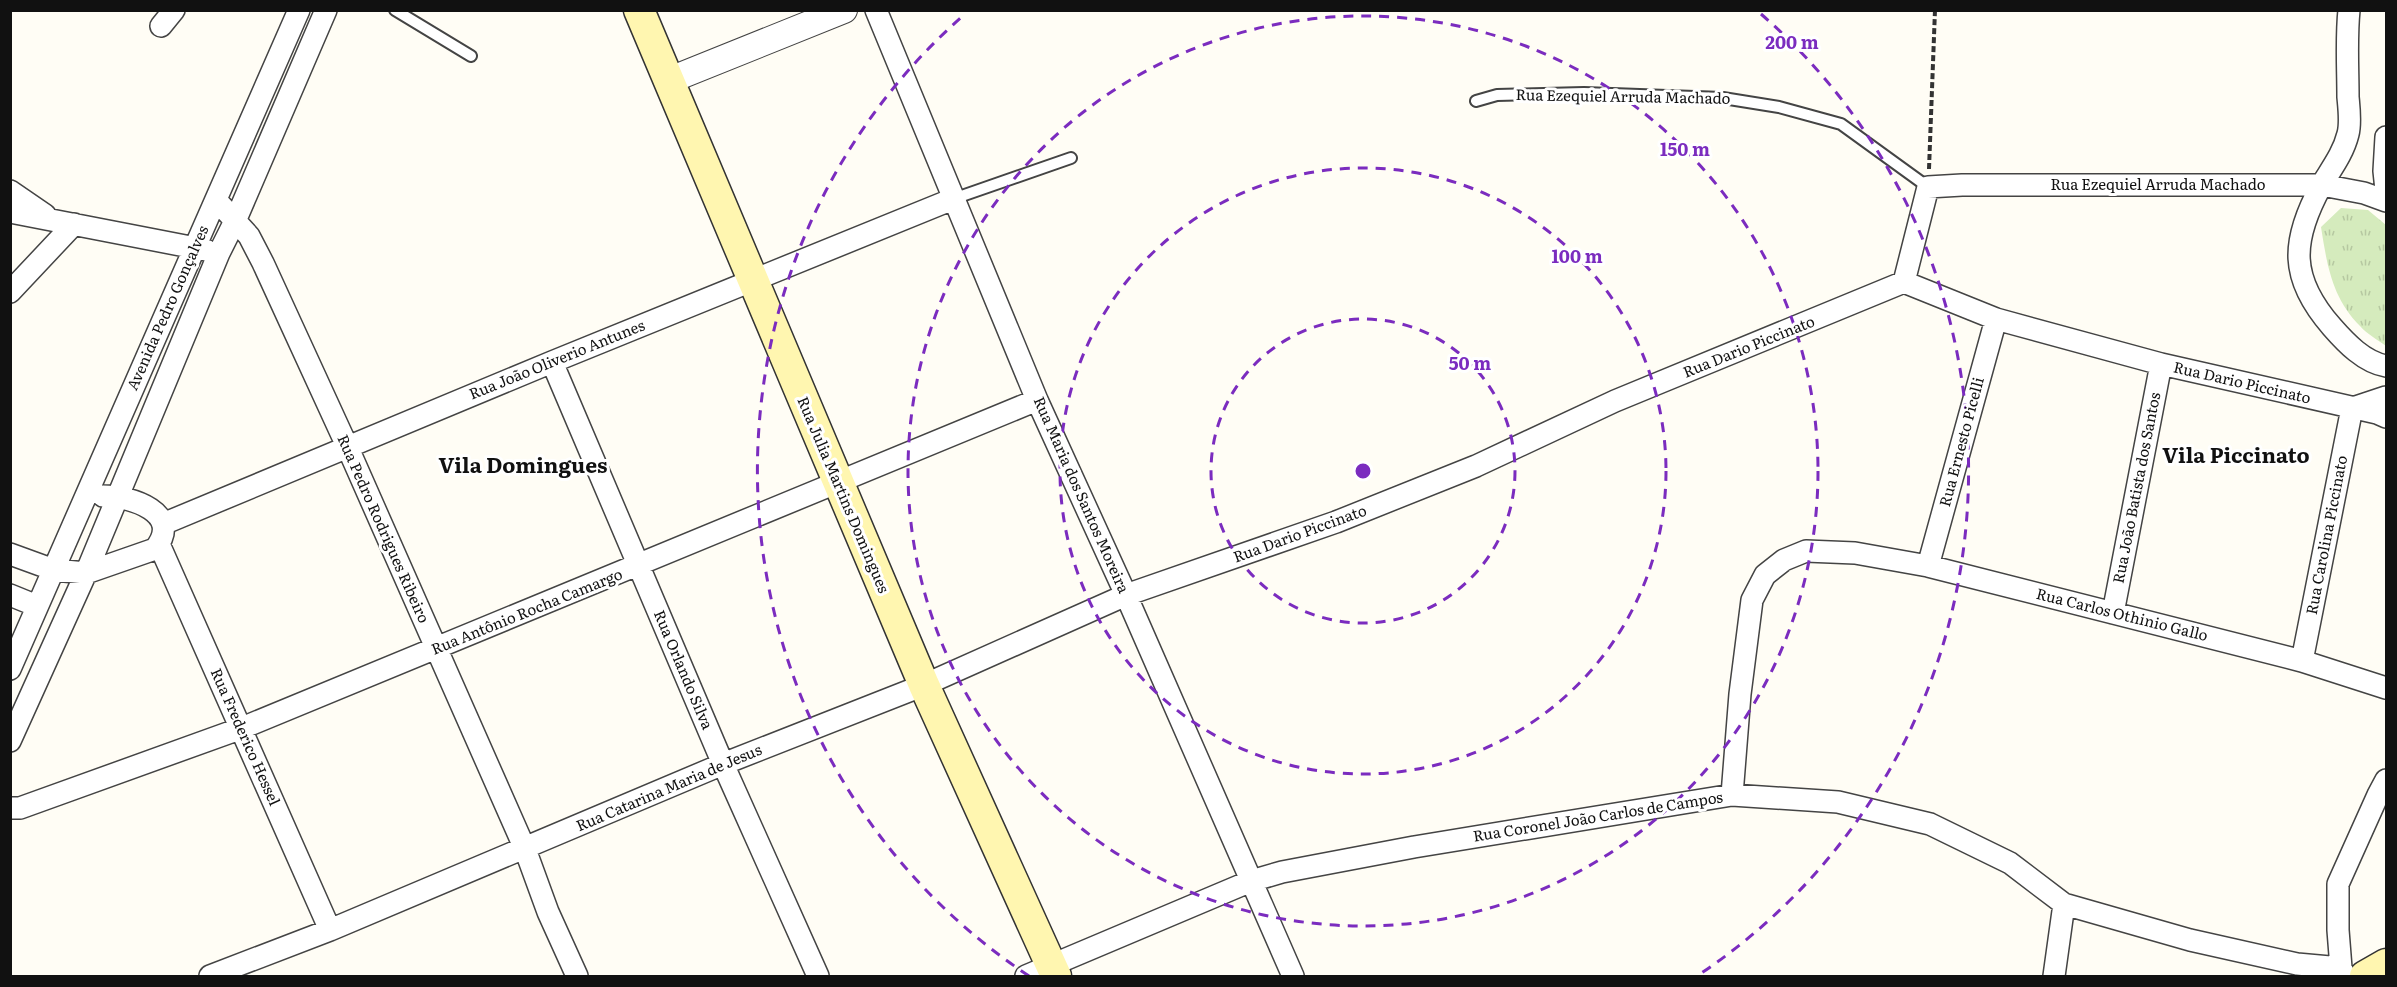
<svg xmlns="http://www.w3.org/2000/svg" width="2397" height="987" font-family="Literata,serif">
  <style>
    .park { fill: url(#park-tufts) }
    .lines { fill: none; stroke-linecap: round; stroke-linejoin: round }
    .service-casing { stroke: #444; stroke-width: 14 }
    .minor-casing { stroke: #444; stroke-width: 24 }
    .tertiary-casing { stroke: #444; stroke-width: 28 }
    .secondary-casing { stroke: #333; stroke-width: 33 }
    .path { stroke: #333; stroke-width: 4; stroke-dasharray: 6 3; stroke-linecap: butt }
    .service { stroke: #fff; stroke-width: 10 }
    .minor { stroke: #fff; stroke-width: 21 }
    .tertiary { stroke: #fff; stroke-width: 26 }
    .secondary { stroke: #fff6b0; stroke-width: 30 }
    .ring { fill: none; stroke: #7b2cbf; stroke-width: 3; stroke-dasharray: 10 8 }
    .labels { text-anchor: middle; stroke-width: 6; stroke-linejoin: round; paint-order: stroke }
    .street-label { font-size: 15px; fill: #111; stroke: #fff }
    .district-label { font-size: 21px; font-weight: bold; fill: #111; stroke: #fff }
    .centre { fill: #7b2cbf; stroke: #fff; stroke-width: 3 }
    .ring-label { font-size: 18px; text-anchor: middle; font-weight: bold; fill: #7b2cbf; stroke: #fff; stroke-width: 6; stroke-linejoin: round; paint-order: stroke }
  </style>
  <defs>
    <pattern id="park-tufts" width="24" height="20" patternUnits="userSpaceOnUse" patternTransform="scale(1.5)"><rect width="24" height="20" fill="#d5ebbd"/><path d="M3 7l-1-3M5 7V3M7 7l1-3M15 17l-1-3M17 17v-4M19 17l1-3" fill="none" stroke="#b6c8a1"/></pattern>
  </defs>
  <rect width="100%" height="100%" fill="#fffdf5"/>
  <!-- park -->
  <path class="park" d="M2341 208 2368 210 2386 225V346C2378 340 2367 334 2360 326 2332 298 2327 265 2321 227Z"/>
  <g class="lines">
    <!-- service casing -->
    <g class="service-casing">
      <path id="service" d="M395 10 471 56
        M1476 101 1497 95 1584 93 1723 98 1779 107 1841 124 1928 187
        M953 199 1071 158"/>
    </g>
    <!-- minor casing -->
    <g class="minor-casing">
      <path id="minor" d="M876 10 1037 400 1126 595 1293 976
        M2349 10C2346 39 2348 68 2348 97 2349 108 2351 123 2348 134 2343 154 2331 169 2321 186 2291 241 2289 278 2332 327 2346 343 2364 362 2386 366
        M161 26 174 10
        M2386 137 2384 171 2386 190
        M10 191 45 215
        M217 201 249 236 263 263 347 446 525 849 548 912 577 976
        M10 212 206 250
        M1904 282 1928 187 1962 185H2322L2364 193 2386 201
        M10 292 74 224
        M552 362 723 764 818 976
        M2356 407 2386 397
        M163 524 552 362 953 199
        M159 544 330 930
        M10 554 54 570 86 573 155 549C184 513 131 496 103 496
        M1928 566 1996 319
        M10 595 37 606
        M2113 613 2161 364
        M2302 661 2352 408
        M10 669 299 10
        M10 741 86 573 219 253 236 219 326 10
        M1732 795 1740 694 1752 600 1765 575 1784 560 1806 551 1855 553 1928 566 2302 661 2386 688
        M10 808H20L242 728 1037 400
        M210 976 330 930 723 764 924 685 1126 595 1336 522 1476 466 1615 401 1904 282 1996 319 2161 364 2377 413 2386 417
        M1026 976 1251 881 1282 872 1414 847 1732 795 1838 802 1930 824 2010 863 2064 904 2190 940 2297 964 2341 968
        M2054 976 2064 904
        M2345 976 2341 968 2338 930V884L2378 795 2386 780"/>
    </g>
    <!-- tertiary casing -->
    <g class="tertiary-casing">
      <path id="tertiary" d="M670 80 844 10"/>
    </g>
    <!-- secondary casing -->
    <g class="secondary-casing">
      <path id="secondary" d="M639 10 924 685 1056 976
        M2365 976 2386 964"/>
    </g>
    <!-- path -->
    <path class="path" d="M1929 169 1935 10"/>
    <!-- service -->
    <use href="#service" class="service"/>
    <!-- minor -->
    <use href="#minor" class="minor"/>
    <!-- tertiary -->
    <use href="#tertiary" class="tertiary"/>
    <!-- secondary -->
    <use href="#secondary" class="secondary"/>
  </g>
  <!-- distance rings -->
  <g class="ring">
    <circle cx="1363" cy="471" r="152"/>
    <circle cx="1363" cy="471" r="303"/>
    <circle cx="1363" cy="471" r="455"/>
    <path d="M1029 976A606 606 0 0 1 965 14M1761 14A606 606 0 0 1 1697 976"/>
  </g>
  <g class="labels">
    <!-- street labels -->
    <g class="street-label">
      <text transform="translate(1623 97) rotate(1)" y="5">Rua Ezequiel Arruda Machado</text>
      <text x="2158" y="190">Rua Ezequiel Arruda Machado</text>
      <text transform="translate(168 308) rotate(-66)" y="5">Avenida Pedro Gonçalves</text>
      <text transform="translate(1749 347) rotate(-22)" y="5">Rua Dario Piccinato</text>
      <text transform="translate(557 360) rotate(-22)" y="5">Rua João Oliverio Antunes</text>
      <text transform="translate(2242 383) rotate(13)" y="5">Rua Dario Piccinato</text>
      <text transform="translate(1962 442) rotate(-75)" y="5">Rua Ernesto Picelli</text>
      <text transform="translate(2137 488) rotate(-79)" y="5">Rua João Batista dos Santos</text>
      <text transform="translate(843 495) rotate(67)" y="5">Rua Julia Martins Domingues</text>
      <text transform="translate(1081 495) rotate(66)" y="5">Rua Maria dos Santos Moreira</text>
      <text transform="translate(383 529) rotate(66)" y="5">Rua Pedro Rodrigues Ribeiro</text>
      <text transform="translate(1300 534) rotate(-20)" y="5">Rua Dario Piccinato</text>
      <text transform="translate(2327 535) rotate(-79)" y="5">Rua Carolina Piccinato</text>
      <text transform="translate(527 612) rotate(-22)" y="5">Rua Antônio Rocha Camargo</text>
      <text transform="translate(2122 615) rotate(14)" y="5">Rua Carlos Othinio Gallo</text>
      <text transform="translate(683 670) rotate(67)" y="5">Rua Orlando Silva</text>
      <text transform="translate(245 737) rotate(66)" y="5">Rua Frederico Hessel</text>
      <text transform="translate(669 788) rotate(-23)" y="5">Rua Catarina Maria de Jesus</text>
      <text transform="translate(1598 817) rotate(-9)" y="5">Rua Coronel João Carlos de Campos</text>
    </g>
    <!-- district labels -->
    <g class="district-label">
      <text x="2236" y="463">Vila Piccinato</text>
      <text x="523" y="473">Vila Domingues</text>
    </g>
  </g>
  <circle cx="1363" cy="471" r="9" class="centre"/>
  <g class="ring-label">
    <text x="1792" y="49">200 m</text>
    <text x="1685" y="156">150 m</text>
    <text x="1577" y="263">100 m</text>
    <text x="1470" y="370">50 m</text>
  </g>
  <!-- border -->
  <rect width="2397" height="987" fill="none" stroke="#111111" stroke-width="24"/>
</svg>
